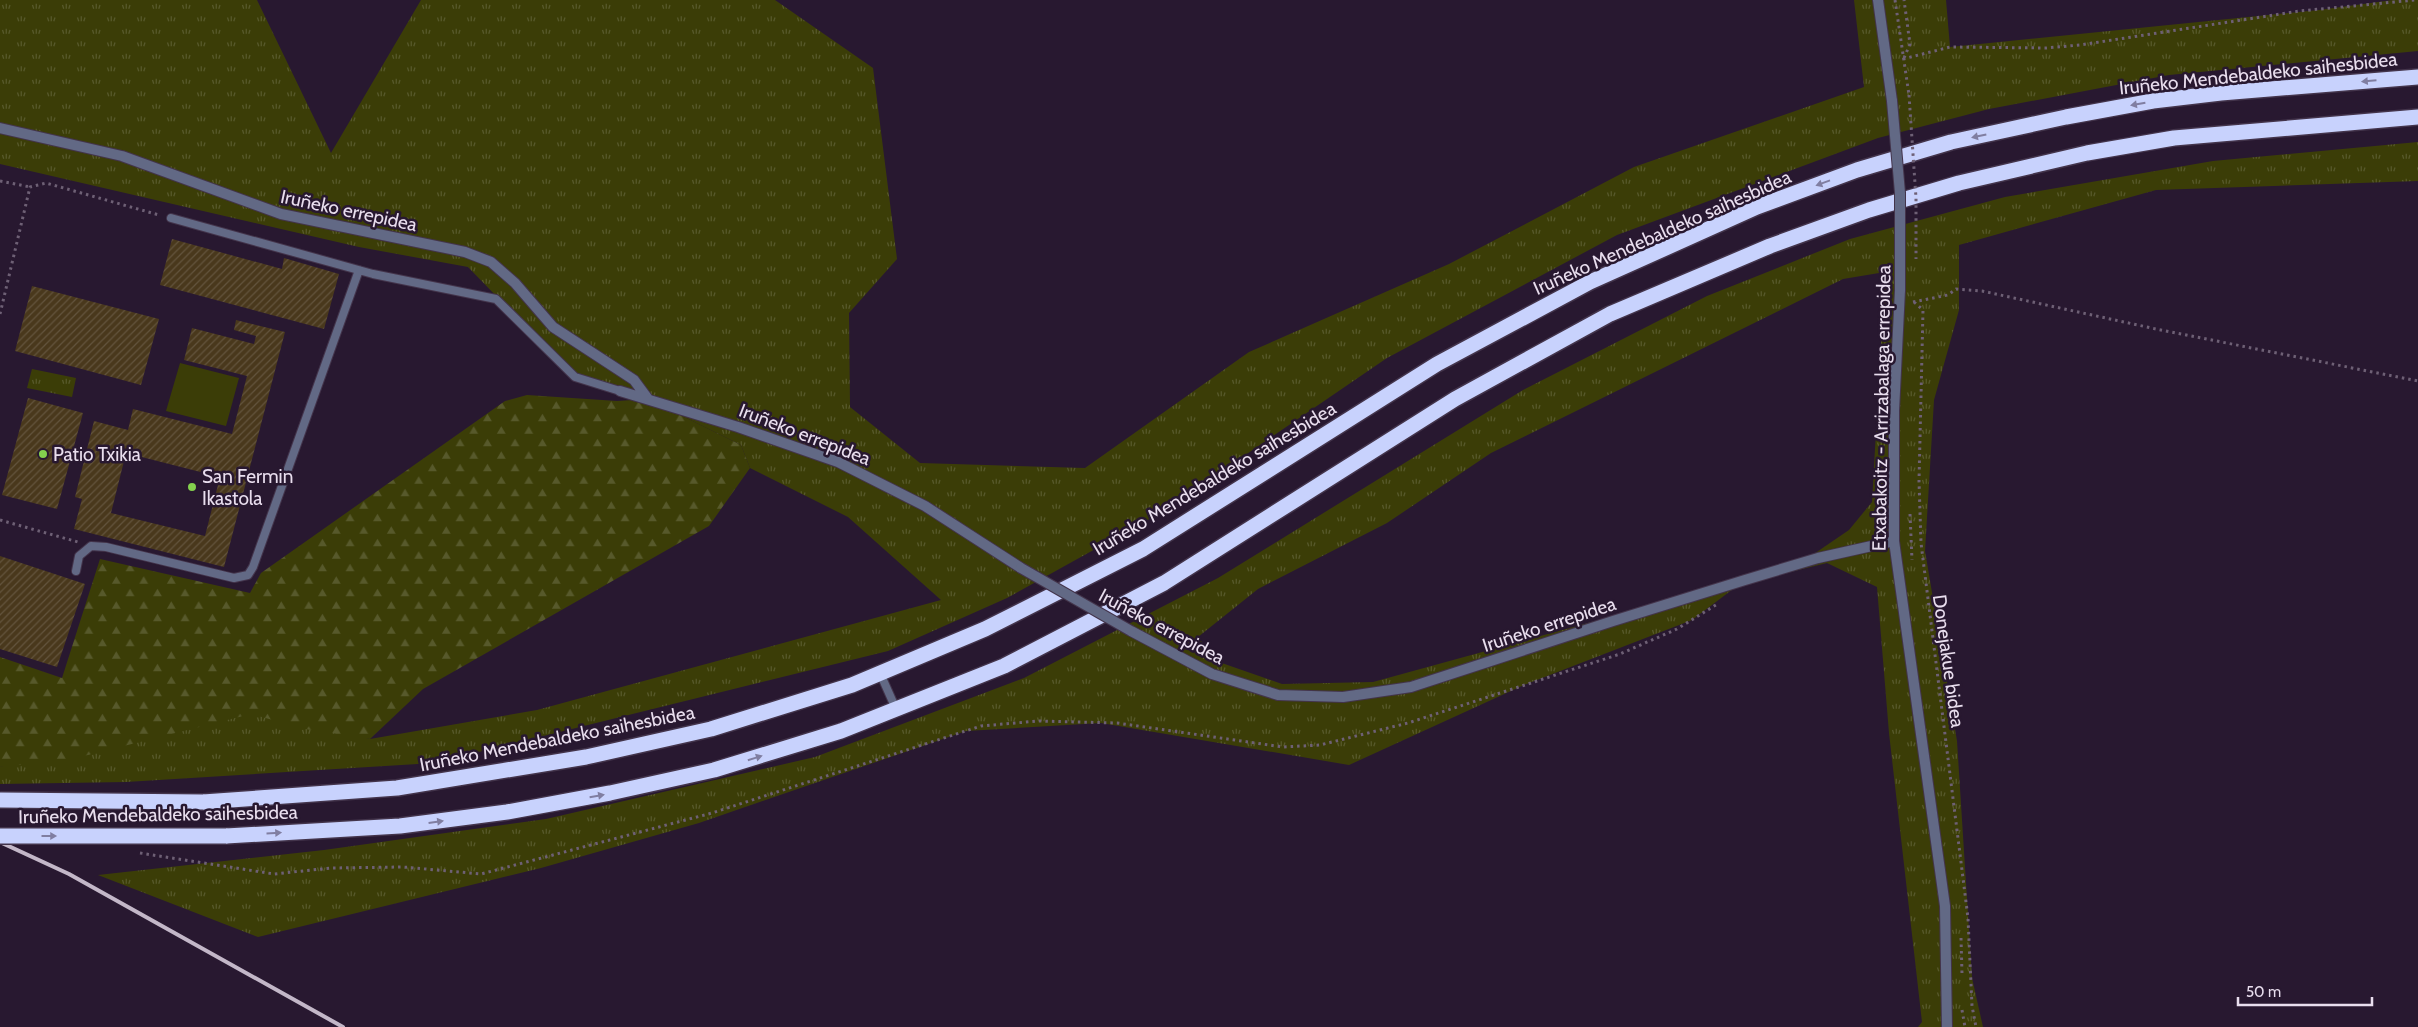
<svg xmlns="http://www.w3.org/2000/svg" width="2418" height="1027" font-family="Cabin,sans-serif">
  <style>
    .grass { fill: url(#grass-tufts) }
    .forest { fill: url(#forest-firs) }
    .garden { fill: #3b3d07 }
    .building { fill: url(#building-hatch); fill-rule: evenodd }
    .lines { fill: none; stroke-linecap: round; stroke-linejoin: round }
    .service-casing { stroke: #43344b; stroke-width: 10 }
    .minor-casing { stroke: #43344b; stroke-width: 12 }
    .tertiary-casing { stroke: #43344b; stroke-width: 12 }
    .motorway-casing { stroke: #43344b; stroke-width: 18 }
    .path { stroke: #6e6075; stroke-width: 3; stroke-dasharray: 2.5 4; stroke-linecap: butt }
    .service { stroke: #626985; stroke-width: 8 }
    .minor { stroke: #626985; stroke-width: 10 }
    .tertiary { stroke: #626985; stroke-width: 10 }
    .motorway { stroke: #c8d2fd; stroke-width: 15 }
    .rail { stroke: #c3b7c8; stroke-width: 4 }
    .minor-bridge-casing { stroke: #43344b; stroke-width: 12; stroke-linecap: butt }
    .tertiary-bridge-casing { stroke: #43344b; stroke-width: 12; stroke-linecap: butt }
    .motorway-bridge-casing { stroke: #43344b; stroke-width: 18; stroke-linecap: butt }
    .path-bridge { stroke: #6e6075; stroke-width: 3; stroke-dasharray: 2.5 4; stroke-linecap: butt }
    .minor-bridge { stroke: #626985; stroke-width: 10 }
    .tertiary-bridge { stroke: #626985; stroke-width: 10 }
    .motorway-bridge { stroke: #c8d2fd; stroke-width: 15 }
    .oneway { fill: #807ea1 }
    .poi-dot { fill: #84d04e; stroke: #281830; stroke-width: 2 }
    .labels { text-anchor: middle; stroke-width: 5; stroke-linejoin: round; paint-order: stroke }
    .street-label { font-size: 19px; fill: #e9deee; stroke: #281830 }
    .poi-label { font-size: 19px; fill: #e9deee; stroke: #281830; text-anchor: start }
  </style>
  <defs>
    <pattern id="grass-tufts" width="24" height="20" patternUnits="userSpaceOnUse" patternTransform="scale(1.25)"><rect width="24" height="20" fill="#3b3d07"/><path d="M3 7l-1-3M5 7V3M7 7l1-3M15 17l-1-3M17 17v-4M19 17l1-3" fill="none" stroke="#57592b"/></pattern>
    <pattern id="forest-firs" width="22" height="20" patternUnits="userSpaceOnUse" patternTransform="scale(1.25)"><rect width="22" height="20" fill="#3b3d07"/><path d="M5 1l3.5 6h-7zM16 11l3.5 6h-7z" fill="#57592b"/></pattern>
    <pattern id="building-hatch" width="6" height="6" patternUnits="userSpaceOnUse" patternTransform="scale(1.25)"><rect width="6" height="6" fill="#49381c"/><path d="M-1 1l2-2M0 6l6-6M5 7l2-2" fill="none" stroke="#63543d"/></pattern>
  </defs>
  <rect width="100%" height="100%" fill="#281830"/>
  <!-- grass -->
  <path class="grass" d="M0 0H257L331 153 421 0H775L873 68 897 259 849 313 850 407 920 463 1085 468 1249 352 1449 264 1634 167 1864 87 1854 0H1946L1950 47 2319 10 2393 0H2418V51L2169 75 1989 109 1878 138 1617 235 1387 358 1162 512 1007 598 888 651 434 763 126 782 0 784V767L228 699 370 739 537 710 941 600 848 517 750 468 741 445 648 399 575 377 468 267 359 247 0 164Z
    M2418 142V181L2156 190 1959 245V310L1934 400 1925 551 1957 741 1972 978 1983 1027H1918L1922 1022 1889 733 1877 587 1827 563 1786 573 1849 530 1872 502 1885 272 1843 279 1491 453 1387 523 1258 589 1198 637 1216 661 1282 684 1373 682 1745 580 1692 620 1524 685 1349 765 1101 723 966 731 699 823 541 868 258 937 98 875 324 850 546 819 815 757 1024 678 1218 578 1523 390 1707 296 1850 239 2005 197 2213 161Z
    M32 369 76 378 72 397 27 388Z"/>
  <!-- forest -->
  <path class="forest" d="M527 395 617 401 648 399 741 445 750 468 709 526 423 689 370 739 305 729 251 714 72 759 0 767V657L62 678 100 559 250 593 261 573 505 401Z"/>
  <!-- garden -->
  <path class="garden" d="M180 363 239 378 226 426 166 411Z"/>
  <!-- building -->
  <path class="building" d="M172 239 282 269 284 258 339 274 324 329 160 285Z
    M32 286 159 319 141 385 15 351Z
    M236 320 285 332 224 567 74 529 82 499 75 497 94 421 128 430 133 409 232 434 247 376 184 360 192 328 254 344 256 336 234 330ZM126 453 220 477 205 536 111 513Z
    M28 398 83 413 57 509 2 495Z
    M0 556 85 584 57 667 0 649Z"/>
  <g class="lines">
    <!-- service casing -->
    <g class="service-casing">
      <path id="service" d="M171 218 373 274 496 299 575 377 620 391
        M76 571 79 556 91 546 106 547 234 578 248 575 253 567 359 270
        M880 673 896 709"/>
    </g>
    <!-- minor casing -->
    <g class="minor-casing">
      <path id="minor" d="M0 128 122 156 281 214 465 252 491 262 515 283 553 327 634 380 648 399
        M620 391 738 427 838 462 925 506 1021 568
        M1131 631 1212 674 1278 695 1343 697 1411 687 1613 621 1745 580 1818 558 1894 541"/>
    </g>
    <!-- tertiary casing -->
    <g class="tertiary-casing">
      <path id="tertiary" d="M1878 0 1892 101
        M1900 290 1894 411V541L1945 906 1947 1027"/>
    </g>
    <!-- motorway casing -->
    <g class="motorway-casing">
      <path id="motorway" d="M203 802 397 788 586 757 711 729 852 685 985 629 1143 549 1437 364 1590 282 1757 207 1857 170 1951 142 2066 117 2153 101 2221 93 2418 77
        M226 836 400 826 507 812 610 793 714 770 841 731 1004 666 1164 583 1455 399 1610 314 1770 246 1869 210 1959 183 2087 153 2174 138 2418 117"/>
    </g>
    <!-- path -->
    <path class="path" d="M1895 0 1909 95
      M1904 58 1910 44 1904 0
      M1903 59 1950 47 2046 48 2080 45 2300 11 2415 0
      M0 181 30 187
      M1913 302 1948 295 1956 289 1982 291 2156 329 2418 381
      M1914 302 1923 310 1919 481 1921 543 1968 918 1972 1006 1976 1027
      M0 314 30 187 46 183 159 215
      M1910 514 1912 560
      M0 520 78 542
      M140 853 274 874 331 868 403 867 481 874 712 813 981 726 1038 721 1117 723 1283 747 1320 745 1408 723 1620 654 1677 629 1719 603
      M1961 938 1962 974
      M1962 1010 1965 1027"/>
    <!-- service -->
    <use href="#service" class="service"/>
    <!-- minor -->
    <use href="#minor" class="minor"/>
    <!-- tertiary -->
    <use href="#tertiary" class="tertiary"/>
    <!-- motorway -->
    <use href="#motorway" class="motorway"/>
    <!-- rail -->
    <path class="rail" d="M0 842 69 874 343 1027"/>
    <!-- minor-bridge casing -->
    <g class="minor-bridge-casing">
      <path id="minor-bridge" d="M1021 568 1131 631"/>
    </g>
    <!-- tertiary-bridge casing -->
    <g class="tertiary-bridge-casing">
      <path id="tertiary-bridge" d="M1892 101 1900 193V290"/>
    </g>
    <!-- motorway-bridge casing -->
    <g class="motorway-bridge-casing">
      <path id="motorway-bridge" d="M0 800 203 802
        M0 836H226"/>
    </g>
    <!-- path-bridge -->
    <path class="path-bridge" d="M1909 95 1916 198V259"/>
    <!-- minor-bridge -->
    <use href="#minor-bridge" class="minor-bridge"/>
    <!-- tertiary-bridge -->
    <use href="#tertiary-bridge" class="tertiary-bridge"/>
    <!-- motorway-bridge -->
    <use href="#motorway-bridge" class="motorway-bridge"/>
  </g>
  <!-- one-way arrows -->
  <defs><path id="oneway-solid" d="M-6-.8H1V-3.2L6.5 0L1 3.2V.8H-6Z" transform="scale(1.25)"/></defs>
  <g class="oneway">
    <use href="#oneway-solid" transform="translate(2369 81) rotate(175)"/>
    <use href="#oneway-solid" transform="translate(2138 104) rotate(170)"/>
    <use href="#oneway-solid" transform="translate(1979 136) rotate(168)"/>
    <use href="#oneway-solid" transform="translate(1823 183) rotate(160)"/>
    <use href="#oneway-solid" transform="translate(755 758) rotate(-17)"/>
    <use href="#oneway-solid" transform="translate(597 796) rotate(-10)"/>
    <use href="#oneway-solid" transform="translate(436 822) rotate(-8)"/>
    <use href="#oneway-solid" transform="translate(274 833) rotate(-3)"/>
    <use href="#oneway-solid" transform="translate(49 836)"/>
  </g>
  <!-- markers -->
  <g class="poi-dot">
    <circle cx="43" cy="454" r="5"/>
    <circle cx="192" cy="487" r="5"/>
  </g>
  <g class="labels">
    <!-- street labels -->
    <g class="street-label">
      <text transform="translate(2258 73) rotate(-6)" y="7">Iruñeko Mendebaldeko saihesbidea</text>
      <text transform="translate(349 210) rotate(12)" y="7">Iruñeko errepidea</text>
      <text transform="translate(1662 232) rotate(-24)" y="7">Iruñeko Mendebaldeko saihesbidea</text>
      <text transform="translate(1881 408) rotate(-89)" y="7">Etxabakoitz - Arrizabalaga errepidea</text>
      <text transform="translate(805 434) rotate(21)" y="7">Iruñeko errepidea</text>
      <text transform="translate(1214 478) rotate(-31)" y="7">Iruñeko Mendebaldeko saihesbidea</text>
      <text transform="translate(1549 624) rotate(-18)" y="7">Iruñeko errepidea</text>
      <text transform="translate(1162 626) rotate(28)" y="7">Iruñeko errepidea</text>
      <text transform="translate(1949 661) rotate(82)" y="7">Donejakue bidea</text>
      <text transform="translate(557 738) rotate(-11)" y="7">Iruñeko Mendebaldeko saihesbidea</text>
      <text transform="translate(158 814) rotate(-1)" y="7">Iruñeko Mendebaldeko saihesbidea</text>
    </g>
    <!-- poi labels -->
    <g class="poi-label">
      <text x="53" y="461">Patio Txikia</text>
      <text x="202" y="483">San Fermin<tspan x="202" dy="22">Ikastola</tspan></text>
    </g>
  </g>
  <!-- scale -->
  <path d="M2238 997v8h134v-8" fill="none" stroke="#e9deee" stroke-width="2.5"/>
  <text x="2246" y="997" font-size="15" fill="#e9deee" stroke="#281830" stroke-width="4" paint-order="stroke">50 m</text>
</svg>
